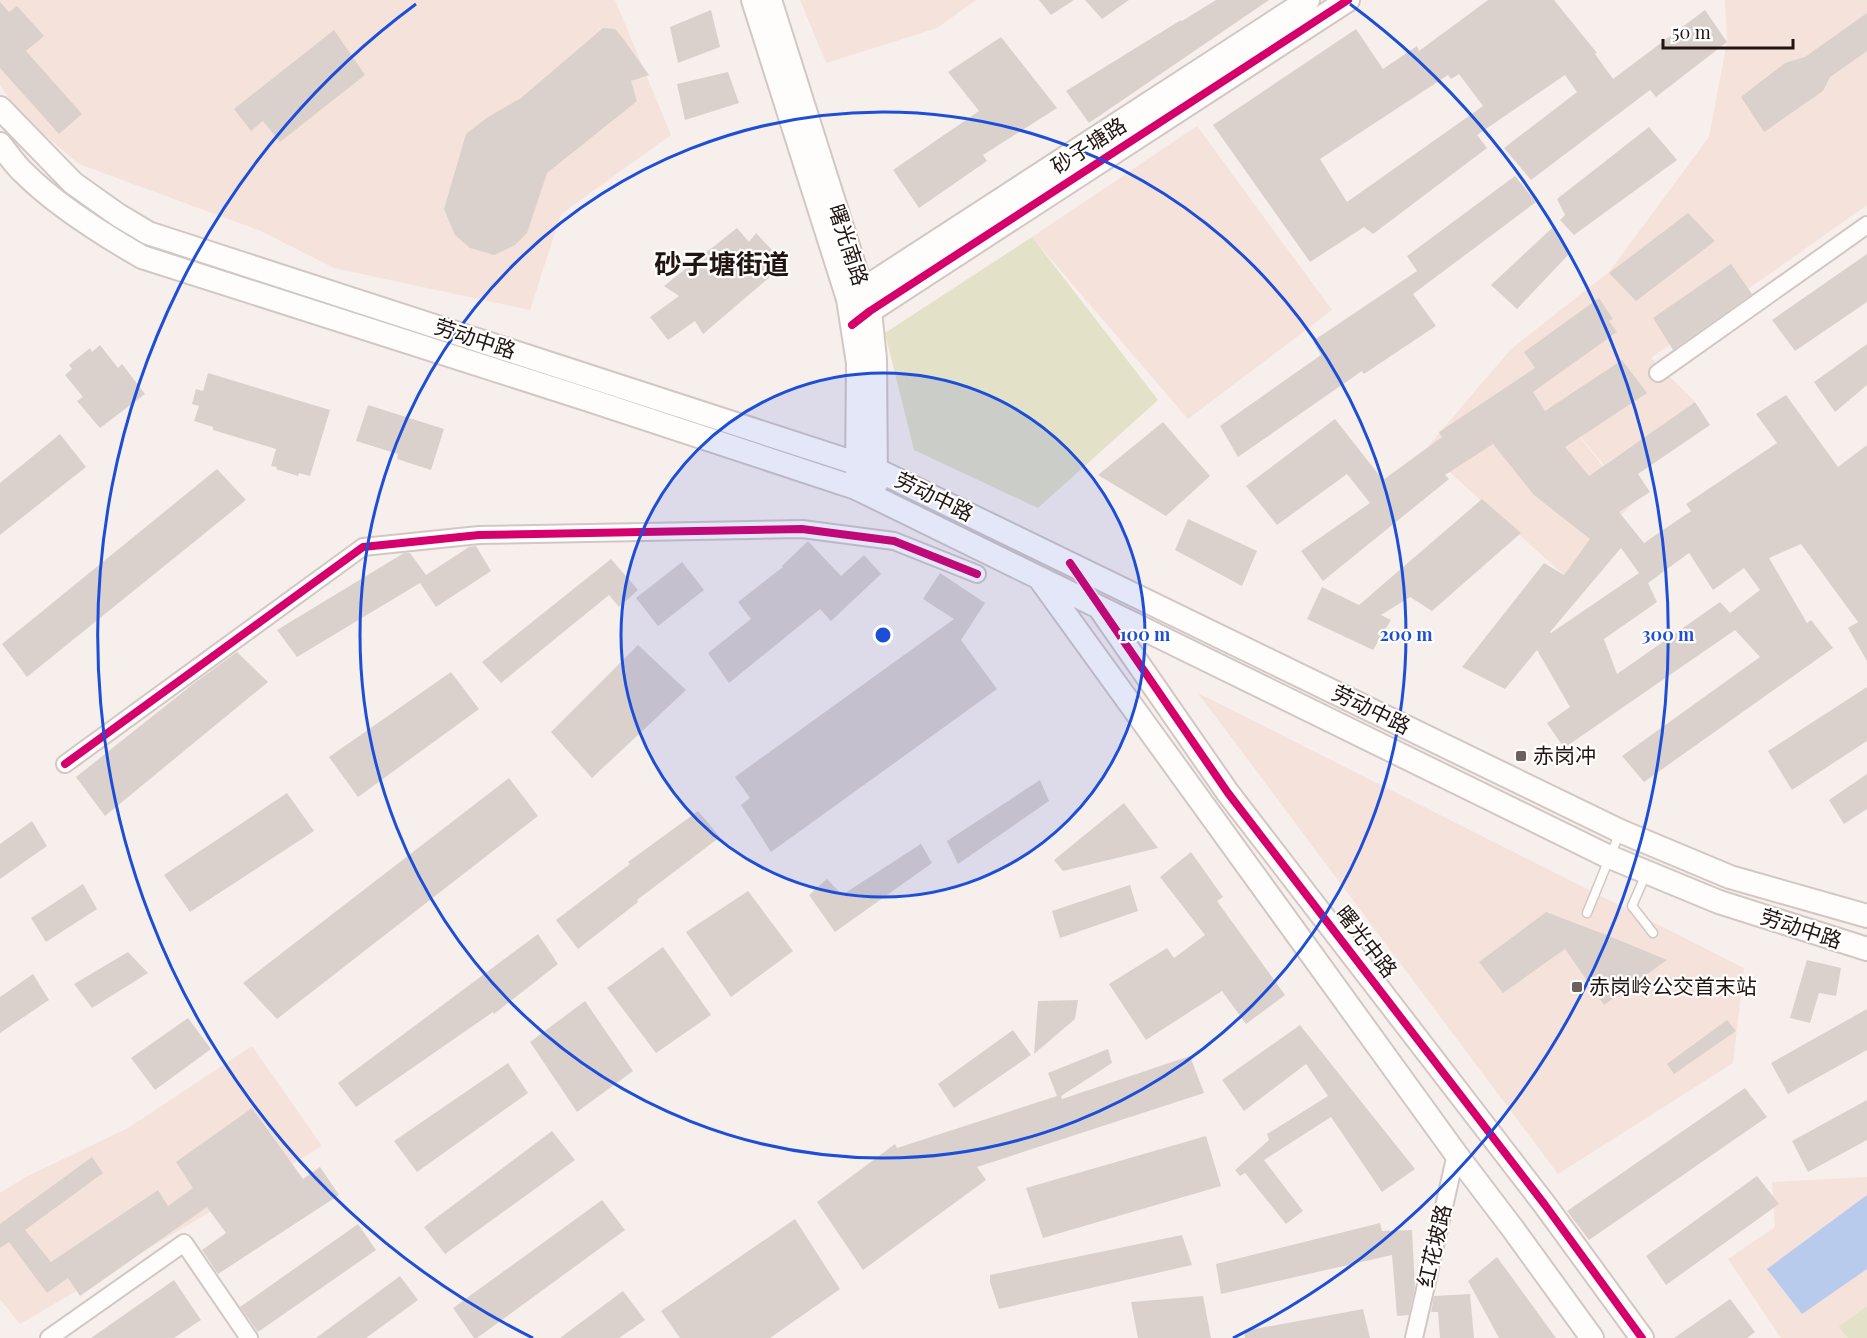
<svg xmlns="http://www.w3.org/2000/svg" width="1867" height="1338" font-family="'Playfair Display','Noto Sans SC',serif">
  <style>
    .built { fill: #f4e2db }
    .green { fill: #e3e1c7 }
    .water { fill: #b8cbed }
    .building { fill: #dbd1cc; fill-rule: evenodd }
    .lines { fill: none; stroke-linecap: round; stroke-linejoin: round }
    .lane-casing { stroke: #d2c7c4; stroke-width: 11 }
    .street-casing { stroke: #d2c7c4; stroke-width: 20 }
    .secondary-casing { stroke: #d2c7c4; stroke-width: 26 }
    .lane { stroke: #fefdfc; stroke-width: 8 }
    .street { stroke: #fefdfc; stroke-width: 16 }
    .secondary { stroke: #fefdfc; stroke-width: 22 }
    .cycleway-casing { stroke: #fff; stroke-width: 11 }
    .cycleway { stroke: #d6006c; stroke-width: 8 }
    .ring { fill: none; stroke: #1d4ed8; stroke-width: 3 }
    .poi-dot { fill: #6d615e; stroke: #fff; stroke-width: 2 }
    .labels { text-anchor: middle; stroke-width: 4.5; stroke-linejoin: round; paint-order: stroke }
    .street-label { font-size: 21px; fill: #221511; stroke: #fff }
    .poi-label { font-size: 21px; fill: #221511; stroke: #fff; text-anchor: start }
    .district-label { font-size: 27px; font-weight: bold; fill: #221511; stroke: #fff }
    .centre { fill: #1d4ed8; stroke: #fff; stroke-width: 3 }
    .ring-label { font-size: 18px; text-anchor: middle; font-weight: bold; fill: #1d4ed8; stroke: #fff; stroke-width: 4.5; stroke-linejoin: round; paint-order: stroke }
  </style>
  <rect width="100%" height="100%" fill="#f7efec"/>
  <!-- built -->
  <path class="built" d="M0 0H615L671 135 561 214 530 310 334 268 261 231 79 164 19 113 0 85Z
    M800 0H976L937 28 826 63Z
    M1725 0H1867V205L1651 358 1695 402 1604 465 1566 419 1632 504 1564 575 1425 450 1511 349 1609 272 1709 137 1727 42Z
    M1197 126 1332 310 1188 419 1032 237Z
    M1198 693 1744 968 1733 1063 1558 1174Z
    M252 1046 322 1146 20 1324 0 1299V1193L24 1178 128 1128Z
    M1867 1177V1338H1781L1728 1259 1775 1227 1772 1182Z"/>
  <!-- green -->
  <path class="green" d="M1032 237 1158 400 1038 508 914 450 885 333Z
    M1867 1306V1338H1848L1839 1327Z"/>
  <!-- water -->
  <path class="water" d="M1867 1195V1269L1802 1314 1767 1269Z"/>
  <!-- building -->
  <path class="building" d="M1039 0H1074L1051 15Z
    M1085 0H1129L1102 19Z
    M1216 0H1269L1089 123 1066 91 1181 20 1182 21Z
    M1488 0H1554L1597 53 1595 54 1613 79 1705 10 1727 42 1656 97 1650 90 1531 180 1504 148 1577 92 1565 75 1477 135 1487 148 1373 234 1364 227 1310 262 1213 125 1356 29 1383 69 1417 46 1419 51ZM1459 74 1483 106 1347 202 1320 159 1448 75 1451 79Z
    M0 2 9 12 17 6 44 36 26 51 82 114 59 134 0 68Z
    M711 10 720 47 678 63 670 27Z
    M1867 13V51L1830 77 1823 91 1764 132 1741 97 1785 63 1805 57Z
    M603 28 615 29 622 37 649 75 631 81 637 101 547 173 527 233 515 245 494 255 470 248 455 235 444 209 466 134 488 117 521 98Z
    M334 30 365 75 280 142 263 121 251 131 234 109Z
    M1001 37 1057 108 983 155 987 161 919 208 893 170 979 111 948 72Z
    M728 72 739 103 685 120 677 84Z
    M1649 127 1677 160 1574 235 1560 220 1565 215 1557 199Z
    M1515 176 1536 202 1413 294 1436 326 1364 374 1362 371 1238 457 1220 426 1321 355 1313 341 1417 271 1407 256Z
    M1688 213 1715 241 1636 301 1609 273Z
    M1553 227 1570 253 1517 309 1491 285Z
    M737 228 749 242 756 233 785 264 703 334 695 321 668 340 650 317 679 296 664 286Z
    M1867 254V302L1795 351 1772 320Z
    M1731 264 1752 294 1673 350 1653 318Z
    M1599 298 1613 319 1609 321 1617 332 1533 392 1545 411 1622 360 1647 393 1565 447 1589 476 1695 402 1710 425 1638 474 1650 492 1619 512 1644 543 1691 511 1686 504 1777 443 1756 414 1786 395 1838 467 1867 445V661L1848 628 1858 622 1801 544 1769 558 1807 623 1811 620 1833 648 1644 782 1622 756 1760 657 1735 630 1564 748 1547 723 1570 707 1537 650 1505 689 1462 667 1544 563 1564 575 1590 539 1534 495 1493 444 1445 475 1449 479 1323 581 1301 551 1370 503 1347 474 1277 525 1246 486 1335 419 1383 480 1442 437 1439 432 1535 368 1524 352ZM1621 548 1639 573 1551 633 1550 632ZM1689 553 1713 590 1744 568 1760 590 1730 613 1720 602 1617 674 1604 639 1657 602 1648 583Z
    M1867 344V385L1835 412 1814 382Z
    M100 345 118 368 122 364 145 394 100 428 77 401 83 397 65 375 72 369 69 365 90 348 92 352Z
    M208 373 330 410 310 476 299 473 298 476 276 469 277 467 271 466 276 449 213 430V427L194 421 199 406 192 404 196 389 203 391Z
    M368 405 444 429 431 470 397 459 398 454 356 441Z
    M1163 422 1210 476 1166 516 1098 475Z
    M60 434 86 467 0 535V483Z
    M217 469 246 500 27 677 2 644Z
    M1482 499 1521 533 1432 611 1410 597 1381 615 1391 620 1373 650 1307 619 1322 587 1359 605Z
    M1188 519 1257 551 1242 586 1175 550Z
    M808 541 841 576 864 555 881 574 831 621 820 609 729 683 708 653 751 619 738 602 783 567 782 566Z
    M476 546 491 571 436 607 420 583 297 657 277 630 404 553H410L426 575 469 547Z
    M611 559 638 590 619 607 609 595 501 683 482 662Z
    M682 562 704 590 658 626 636 598Z
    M940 573 985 603 961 640 997 689 771 852 741 805 750 798 735 777 954 619 923 599Z
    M638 645 686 690 592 778 551 732Z
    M237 652 268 682 105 816 76 777 193 684Z
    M451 672 479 709 358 797 329 757Z
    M1867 687V741L1792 790 1768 751Z
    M1867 774V809L1844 824 1829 800Z
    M509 778 538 816 277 1019 243 983Z
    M1040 780 1049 801 958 864 947 841Z
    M287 793 314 831 190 912 164 875Z
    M1124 803 1158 848 1063 871 1054 860Z
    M698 811 720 837 637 900 638 902 578 949 556 920 630 864 628 862Z
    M32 821 47 846 0 879V844Z
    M921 844 932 863 835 932 809 895 827 879 842 895Z
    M1191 852 1223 897 1217 901 1285 995 1246 1024 1222 991 1146 1040 1109 984 1167 948 1174 958 1205 935 1160 877Z
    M83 884 97 909 46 942 31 918Z
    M1130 885 1138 911 1060 938 1052 911Z
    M748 891 793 951 731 997 686 932Z
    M1546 912 1609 936 1667 960 1604 1005 1565 949 1503 993 1479 962Z
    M538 934 558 964 494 1014 493 1012 356 1107 338 1083Z
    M663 947 711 1015 656 1053 607 988Z
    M128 952 148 973 92 1008 74 984Z
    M1807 960 1841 968 1836 996 1819 993 1810 1023 1790 1018Z
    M33 974 49 1000 0 1033V997Z
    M1078 1000 1075 1019 1034 1054 1038 1001Z
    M585 1001 633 1071 577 1112 530 1042Z
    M1867 1009V1050L1788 1094 1771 1063Z
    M188 1018 211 1049 155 1090 131 1058Z
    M1727 1020 1736 1031 1674 1074 1667 1064Z
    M1300 1025 1415 1169 1382 1192 1331 1117 1264 1160 1303 1211 1286 1224 1245 1173 1240 1176 1235 1170 1269 1140 1267 1134 1328 1096 1306 1064 1244 1111 1222 1080Z
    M1013 1030 1031 1055 954 1108 938 1084Z
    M1108 1049 1112 1063 1061 1096 1062 1099 1190 1056 1204 1093 977 1167 986 1180 863 1270 817 1202 895 1144 897 1148 1057 1096 1048 1073Z
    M508 1063 528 1093 417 1172 394 1141Z
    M1745 1088 1767 1117 1589 1240 1567 1211Z
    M1867 1100V1140L1808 1172 1792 1141Z
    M252 1108 303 1179 320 1167 339 1195 218 1274 202 1250 226 1233 207 1207 80 1296 68 1278 47 1293 9 1242 0 1248V1224L92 1157 103 1173 25 1230 51 1262 158 1190 168 1206 193 1188 176 1162Z
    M552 1131 575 1160 445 1254 424 1227Z
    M1206 1136 1221 1186 1043 1238 1026 1188Z
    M1757 1176 1779 1204 1666 1285 1646 1256Z
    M602 1200 625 1230 477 1338H474L453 1308Z
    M795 1219 840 1289 770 1338H680L661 1311Z
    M1380 1223 1382 1231 1412 1230 1415 1287 1409 1315 1397 1316 1392 1255 1221 1294 1216 1264Z
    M358 1224 376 1250 258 1332 240 1307Z
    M1182 1235 1192 1265 999 1309 990 1282V1275Z
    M1497 1257 1556 1338H1499L1468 1281Z
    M400 1276 418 1300 366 1338H316Z
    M174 1280 201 1320 174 1338H91Z
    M623 1291 645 1320 619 1338H560Z
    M1470 1294 1474 1338H1440L1438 1312H1431L1434 1296Z
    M1203 1296 1211 1338H1138L1131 1302Z
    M1730 1299 1755 1332 1747 1338H1674Z
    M1363 1309 1370 1338H1245L1244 1331Z"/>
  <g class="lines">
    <!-- lane casing -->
    <g class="lane-casing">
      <path id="lane" d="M1646 874 1632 906 1653 933
        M1587 913 1620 832"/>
    </g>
    <!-- street casing -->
    <g class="street-casing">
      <path id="street" d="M1658 373 1867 225
        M65 764 363 547 479 535 802 529 894 541 977 574
        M49 1338 184 1243 249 1338
        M1414 1338 1456 1154"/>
    </g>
    <!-- secondary casing -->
    <g class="secondary-casing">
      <path id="secondary" d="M753 0 848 299 858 363 857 475
        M770 0 862 290 870 311 875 359 876 484
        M0 108 73 183 118 215 148 233 877 470 1620 831 1730 877 1867 916
        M0 144C8 154 15 165 24 173 57 206 102 234 142 257L586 399 856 488 1605 855 1719 902 1867 949
        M848 299 1308 0
        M852 325 870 311 1348 0
        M1042 582 1456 1154 1513 1229 1592 1338
        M1101 610 1228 793 1545 1205 1642 1338"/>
    </g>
    <!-- lane -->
    <use href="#lane" class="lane"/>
    <!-- street -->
    <use href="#street" class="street"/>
    <!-- secondary -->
    <use href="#secondary" class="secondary"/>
    <!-- cycleway casing -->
    <g class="cycleway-casing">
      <path id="cycleway" d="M852 325 870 311 1348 0
        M1070 563 1228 793 1545 1205 1642 1338
        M65 764 363 547 479 535 802 529 894 541 977 574"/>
    </g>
    <!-- cycleway -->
    <use href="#cycleway" class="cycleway"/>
  </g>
  <!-- distance rings -->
  <circle cx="883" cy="635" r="262" fill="#1d4ed8" fill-opacity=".12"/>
  <g class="ring">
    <circle cx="883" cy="635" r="262"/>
    <circle cx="883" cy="635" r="523"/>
    <path d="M533 1338A785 785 0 0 1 416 4M1350 4A785 785 0 0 1 1233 1338"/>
  </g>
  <!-- markers -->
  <g class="poi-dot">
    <rect x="1515" y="750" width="12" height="12" rx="3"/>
    <rect x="1571" y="981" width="12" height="12" rx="3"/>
  </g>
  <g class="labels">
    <!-- street labels -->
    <g class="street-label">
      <text transform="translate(1089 146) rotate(-33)" y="7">砂子塘路</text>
      <text transform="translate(848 245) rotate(72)" y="7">曙光南路</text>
      <text transform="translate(475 339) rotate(18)" y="7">劳动中路</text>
      <text transform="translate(934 497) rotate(26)" y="7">劳动中路</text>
      <text transform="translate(1371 710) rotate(26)" y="7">劳动中路</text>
      <text transform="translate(1801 929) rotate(18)" y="7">劳动中路</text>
      <text transform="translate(1366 942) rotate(52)" y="7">曙光中路</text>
      <text transform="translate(1435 1246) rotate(-77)" y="7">红花坡路</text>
    </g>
    <!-- poi labels -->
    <g class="poi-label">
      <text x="1533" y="763">赤岗冲</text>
      <text x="1589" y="994">赤岗岭公交首末站</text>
    </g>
    <!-- district labels -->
    <g class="district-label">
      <text x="722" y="274">砂子塘街道</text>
    </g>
  </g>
  <circle cx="883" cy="635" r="9" class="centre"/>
  <g class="ring-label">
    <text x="1145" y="641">100 m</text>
    <text x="1406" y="641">200 m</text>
    <text x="1668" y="641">300 m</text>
  </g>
  <!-- scale -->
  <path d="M1663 39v9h130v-9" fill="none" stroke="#221511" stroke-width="3"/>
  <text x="1672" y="39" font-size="18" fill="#221511" stroke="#ffffff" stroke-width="4.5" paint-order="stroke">50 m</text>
</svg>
